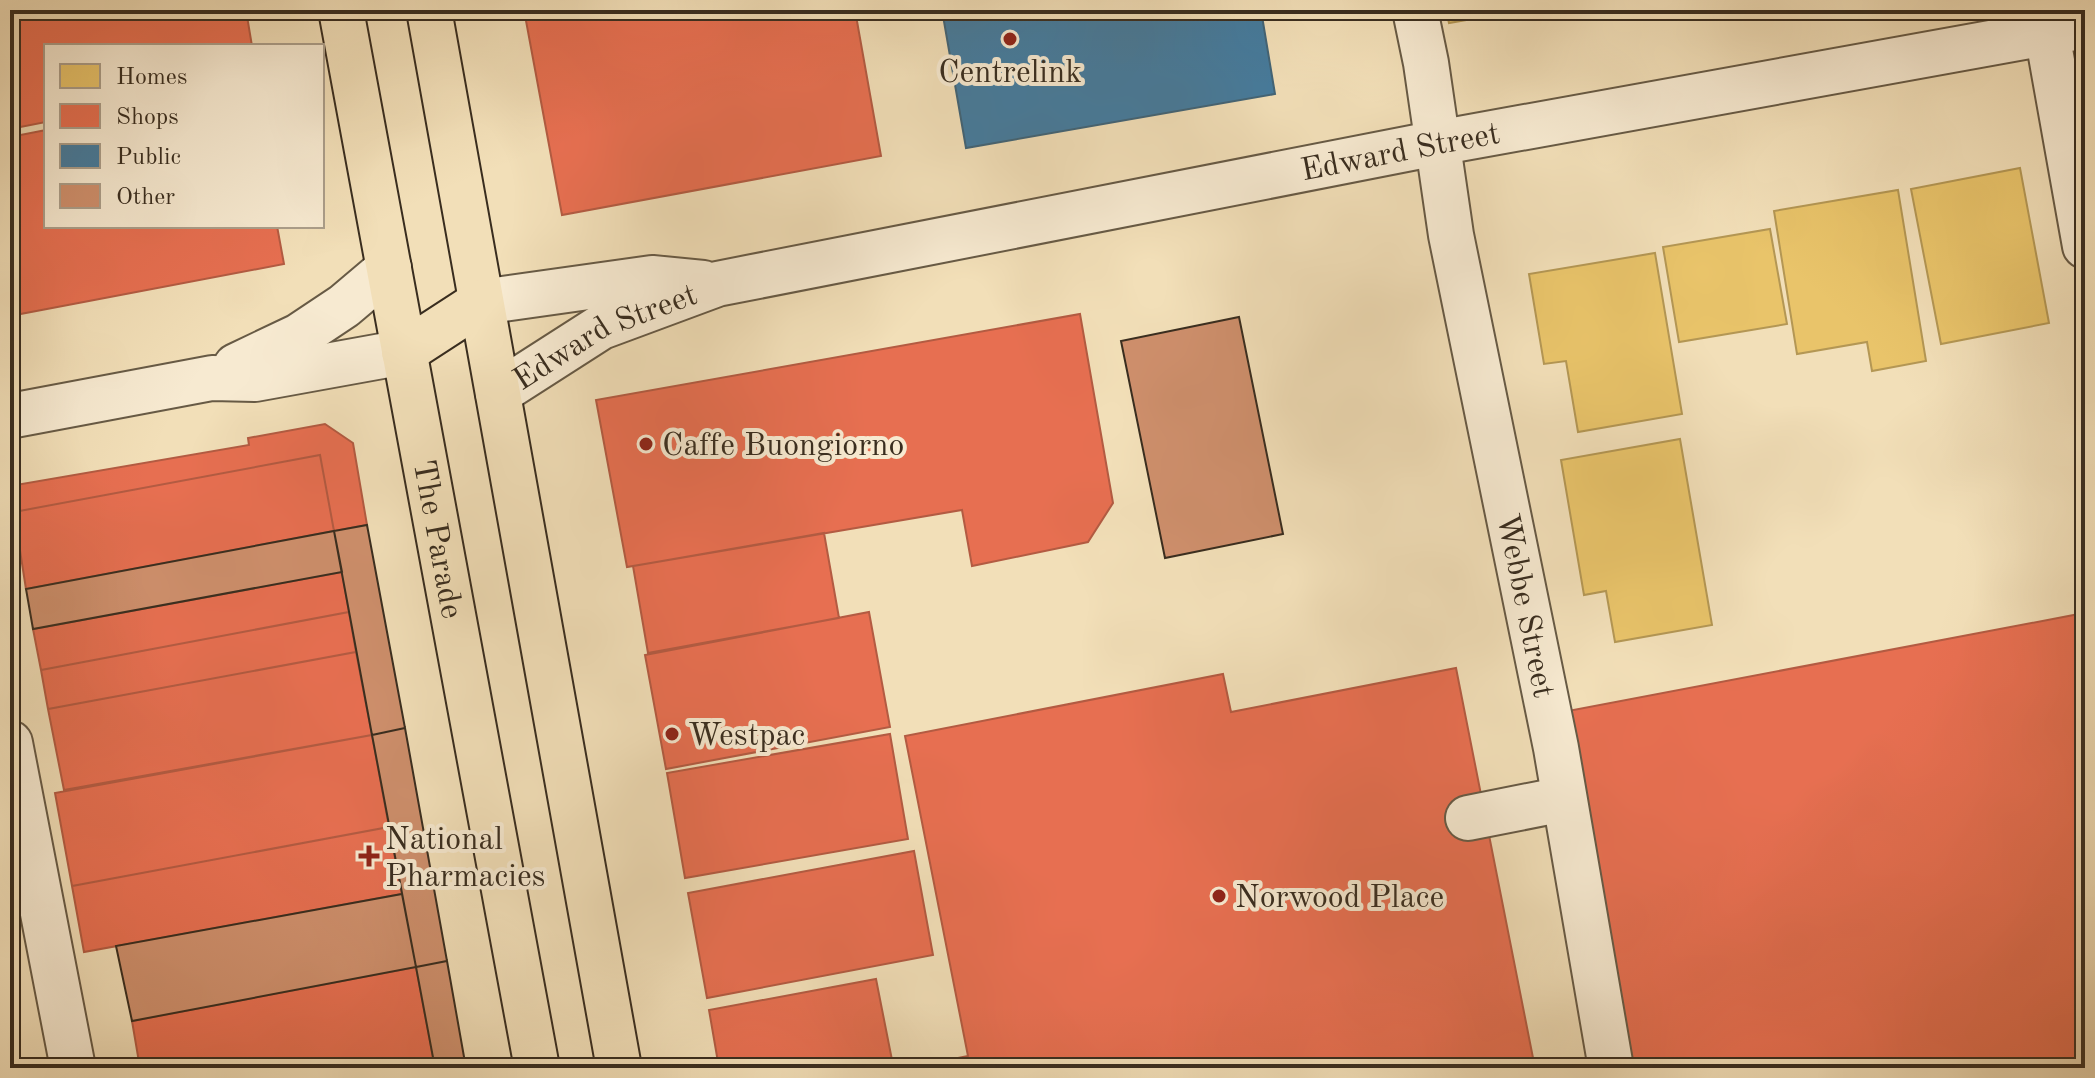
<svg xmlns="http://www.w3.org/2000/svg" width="2095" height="1078" font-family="'Old Standard TT',serif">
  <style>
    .homes { fill: #e9c46a; stroke: #b49754; stroke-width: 2 }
    .shops { fill: #e76f51; stroke: #b35b42; stroke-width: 2 }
    .public { fill: #457b9d; stroke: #416477; stroke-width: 2 }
    .building { fill: #ce8f6c; stroke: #392d1f; stroke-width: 2 }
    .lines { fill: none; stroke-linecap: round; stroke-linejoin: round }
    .minor-casing { stroke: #675a45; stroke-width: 48 }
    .major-casing { stroke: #392d1f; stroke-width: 48 }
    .minor { stroke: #f7ead1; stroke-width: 44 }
    .major { stroke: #f2dfb8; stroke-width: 44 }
    .poi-dot { fill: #8f2418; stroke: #f7ead1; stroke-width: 3 }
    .labels { text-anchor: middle; stroke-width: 8; stroke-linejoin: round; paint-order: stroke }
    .poi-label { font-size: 32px; fill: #392d1f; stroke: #f7ead1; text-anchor: start }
    .street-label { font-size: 32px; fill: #392d1f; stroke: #f7ead1 }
  </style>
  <rect width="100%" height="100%" fill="#f2dfb8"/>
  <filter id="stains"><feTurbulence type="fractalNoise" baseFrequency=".0025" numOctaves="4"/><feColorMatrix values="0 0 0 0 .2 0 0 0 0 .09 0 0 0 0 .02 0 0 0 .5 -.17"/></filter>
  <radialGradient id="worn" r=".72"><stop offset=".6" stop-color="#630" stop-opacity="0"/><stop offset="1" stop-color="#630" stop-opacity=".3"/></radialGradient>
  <!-- homes -->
  <path class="homes" d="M1446 10H1523L1449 23Z
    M2020 168 2049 323 1941 344 1911 189Z
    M1898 190 1926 361 1872 371 1867 342 1797 354 1774 211Z
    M1770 229 1787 324 1679 342 1663 247Z
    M1655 253 1682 414 1578 432 1566 361 1544 364 1529 274Z
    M1680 439 1712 625 1615 642 1606 591 1584 595 1561 460Z"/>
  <!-- shops -->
  <path class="shops" d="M10 10H246L252 46H46V122L10 129Z
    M524 10H855L881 156 562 215Z
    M46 130V226H277L284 264 10 316V137Z
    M1080 314 1113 503 1088 542 972 566 962 510 627 567 596 400Z
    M325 424 353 443 367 525 334 531 320 455 14 512 10 486 249 445 248 438Z
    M320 455 334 531 26 589 14 512Z
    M824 533 839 618 648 653 633 566Z
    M342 572 349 612 41 670 33 629Z
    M349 612 356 652 48 709 41 670Z
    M869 612 890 727 666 769 645 655Z
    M2079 614 2085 646V1068H1634L1568 711Z
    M356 652 372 735 64 790 48 709Z
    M1456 668 1535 1068H908L968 1056 905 736 1223 674 1231 712Z
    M890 734 908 839 685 878 667 773Z
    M372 735 389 827 72 886 55 793Z
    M389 827 402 894 84 952 72 886Z
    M914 851 933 955 707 998 688 893Z
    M416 967 435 1068H140L132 1021Z
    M876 979 892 1060 849 1068H719L709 1010Z"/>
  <!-- public -->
  <path class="public" d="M942 10H1261L1275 94 966 148Z"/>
  <!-- building -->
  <path class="building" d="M1239 317 1283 534 1165 558 1121 341Z
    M367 525 405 728 372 735 334 531Z
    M334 531 342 572 33 629 26 589Z
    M405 728 447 961 416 967 372 735Z
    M402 894 416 967 132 1021 116 946Z
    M447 961 466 1068H435L416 967Z"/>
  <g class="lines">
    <!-- minor casing -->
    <g class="minor-casing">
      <g id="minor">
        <path id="s1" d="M1415 10 1426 63 1451 235 1556 748 1611 1068"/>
        <path d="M2047 33 2085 246"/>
        <path d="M481 302 652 278 703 283"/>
        <path d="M236 366 299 336 344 306 389 268"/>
        <path id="s2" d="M498 393 601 327 717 284 1437 143 2085 26"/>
        <path d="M10 416 212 378 255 379 404 352"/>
        <path d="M10 743 73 1068"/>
        <path d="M1468 818 1564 799"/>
      </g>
    </g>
    <!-- major casing -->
    <g class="major-casing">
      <g id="major">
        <path id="s3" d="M341 10 537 1068"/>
        <path d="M429 10 619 1068"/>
        <path d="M404 352 481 302"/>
      </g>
    </g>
    <!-- minor -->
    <use href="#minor" class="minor"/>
    <!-- major -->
    <use href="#major" class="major"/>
  </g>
  <!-- markers -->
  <g class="poi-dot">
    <circle cx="1010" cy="39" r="8"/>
    <circle cx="646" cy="444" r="8"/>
    <circle cx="672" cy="734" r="8"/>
    <path d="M365 844h8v8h8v8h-8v8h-8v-8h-8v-8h8z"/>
    <circle cx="1219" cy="896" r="8"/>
  </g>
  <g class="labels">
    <!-- poi labels -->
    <g class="poi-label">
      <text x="1010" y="82" text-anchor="middle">Centrelink</text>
      <text x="662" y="455">Caffe Buongiorno</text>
      <text x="688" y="745">Westpac</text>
      <text x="385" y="849">National<tspan x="385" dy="37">Pharmacies</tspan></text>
      <text x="1235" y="907">Norwood Place</text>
    </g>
    <!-- street labels -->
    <g class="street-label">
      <text dy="11" stroke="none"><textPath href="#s2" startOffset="942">Edward Street</textPath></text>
      <text dy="11" stroke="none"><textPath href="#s2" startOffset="122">Edward Street</textPath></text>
      <text dy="11" stroke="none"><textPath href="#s3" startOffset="538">The Parade</textPath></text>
      <text dy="11" stroke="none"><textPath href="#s1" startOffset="606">Webbe Street</textPath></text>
    </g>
  </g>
  <!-- margin -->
  <rect width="2095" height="1078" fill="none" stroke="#f2dfb8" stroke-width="40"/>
  <rect x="12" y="12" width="2071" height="1054" fill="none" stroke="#392d1f" stroke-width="4"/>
  <rect x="20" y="20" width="2055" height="1038" fill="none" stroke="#392d1f" stroke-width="2"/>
  <!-- legend -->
  <rect x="44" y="44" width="280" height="184" fill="#f7ead1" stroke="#ab9e8a" stroke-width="2"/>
  <rect x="60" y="64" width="40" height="24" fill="#e9c46a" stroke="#ab9e8a" stroke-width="2"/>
  <text x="116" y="84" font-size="24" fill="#392d1f">Homes</text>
  <rect x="60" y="104" width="40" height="24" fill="#e76f51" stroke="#ab9e8a" stroke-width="2"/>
  <text x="116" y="124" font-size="24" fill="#392d1f">Shops</text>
  <rect x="60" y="144" width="40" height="24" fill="#457b9d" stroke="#ab9e8a" stroke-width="2"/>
  <text x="116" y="164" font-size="24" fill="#392d1f">Public</text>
  <rect x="60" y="184" width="40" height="24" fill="#ce8f6c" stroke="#ab9e8a" stroke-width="2"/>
  <text x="116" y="204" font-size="24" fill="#392d1f">Other</text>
  <rect width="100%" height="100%" filter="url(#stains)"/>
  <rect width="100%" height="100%" fill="url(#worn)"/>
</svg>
